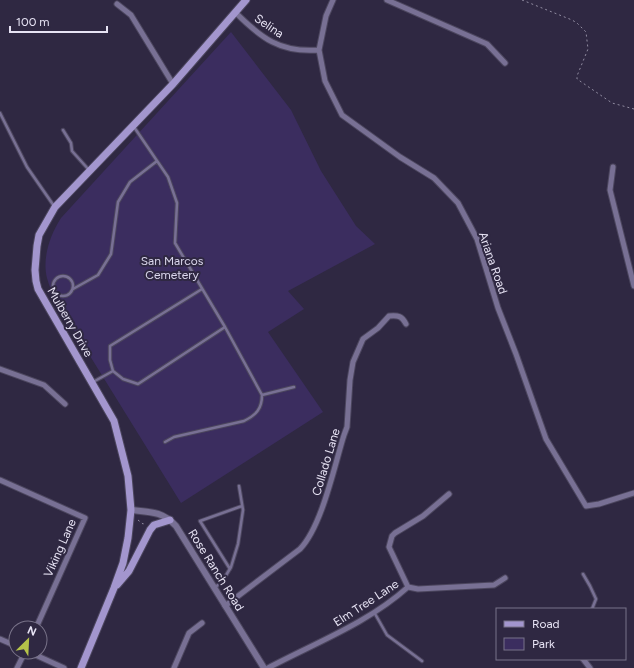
<svg xmlns="http://www.w3.org/2000/svg" width="634" height="668" font-family="Figtree,sans-serif">
  <style>
    .green { fill: #3b2d5f }
    .lines { fill: none; stroke-linecap: round; stroke-linejoin: round }
    .service-casing { stroke: #4c465e; stroke-width: 4.5 }
    .minor-casing { stroke: #4c465e; stroke-width: 7 }
    .tertiary-casing { stroke: #4c465e; stroke-width: 8 }
    .secondary-casing { stroke: #4c465e; stroke-width: 9 }
    .path { stroke: #928da2; stroke-width: 1; stroke-dasharray: 2 3; stroke-linecap: butt }
    .service { stroke: #787094; stroke-width: 2.5 }
    .minor { stroke: #787094; stroke-width: 5 }
    .tertiary { stroke: #787094; stroke-width: 6 }
    .secondary { stroke: #a396ce; stroke-width: 7 }
    .labels { text-anchor: middle; stroke-width: 4; stroke-linejoin: round; paint-order: stroke }
    .street-label { font-size: 12px; fill: #e7e3f4; stroke: #2f2842 }
    .park-label { font-size: 12px; fill: #dbd7ed; stroke: #2f2842 }
  </style>
  <rect width="100%" height="100%" fill="#2f2842"/>
  <!-- green -->
  <path class="green" d="M231 32 291 110 321 171 356 226 375 244 288 291 304 309 268 332 323 412 181 503 56 301C53 294 49 286 47 278 42 258 50 235 61 218Z"/>
  <g class="lines">
    <!-- service casing -->
    <g class="service-casing">
      <path id="service" d="M0 113 27 167 54 206
        M134 127 168 177 177 203 175 243 225 327
        M63 130 71 143 72 151 89 170
        M53 286a10 10 0 1 1 20 0a10 10 0 1 1-20 0Z
        M73 289 98 275 111 254 118 202 130 182 157 161
        M113 371 110 360V346L202 289
        M93 382 113 371 123 379 138 384 225 327 262 395C262 409 256 415 244 421L174 437 165 442
        M262 395 294 387
        M230 569 200 521 242 506
        M583 574 590 586 596 599 592 609
        M214 588 222 582 231 567 238 544 243 510 239 486
        M374 612 387 635 422 661"/>
    </g>
    <!-- minor casing -->
    <g class="minor-casing">
      <path id="minor" d="M333 0 326 16 319 50 325 81 342 115 400 157 434 178 458 203 477 239 498 308 516 354 546 439 586 506 599 504 634 493
        M387 0 487 44 505 63
        M117 4 131 15 173 84
        M235 12C261 38 280 53 319 50
        M613 167 610 190 634 286
        M0 369 44 385 65 404
        M0 480 85 518 36 628
        M408 587 389 547 392 536 395 533 423 516 449 494
        M225 606 300 549C322 526 334 467 344 435L347 427 350 380 353 362 363 339 378 328 389 316C398 315 402 316 406 324
        M0 639 16 646
        M29 652 64 668
        M583 659 590 668
        M17 668 25 652
        M174 668 189 633 202 623
        M268 668C315 643 368 623 408 587L418 589 494 585 505 578"/>
    </g>
    <!-- tertiary casing -->
    <g class="tertiary-casing">
      <path id="tertiary" d="M131 510C150 512 162 511 176 526L264 668"/>
    </g>
    <!-- secondary casing -->
    <g class="secondary-casing">
      <path id="secondary" d="M117 585 129 571 150 530 154 525 170 520
        M81 668 114 588 123 563 128 538 131 510 128 476 114 421 38 289 36 281 35 270 37 246 39 235 55 207 173 84 246 0"/>
    </g>
    <!-- path -->
    <path class="path" d="M522 0 572 20 577 23 586 32 588 49 577 76V79L612 103 634 109
      M138 520 143 524 146 523"/>
    <!-- service -->
    <use href="#service" class="service"/>
    <!-- minor -->
    <use href="#minor" class="minor"/>
    <!-- tertiary -->
    <use href="#tertiary" class="tertiary"/>
    <!-- secondary -->
    <use href="#secondary" class="secondary"/>
  </g>
  <g class="labels">
    <!-- street labels -->
    <g class="street-label">
      <text transform="translate(269 26) rotate(34)" y="4">Selina</text>
      <text transform="translate(493 263) rotate(71)" y="4">Ariana Road</text>
      <text transform="translate(70 322) rotate(60)" y="4">Mulberry Drive</text>
      <text transform="translate(326 462) rotate(-73)" y="4">Collado Lane</text>
      <text transform="translate(60 548) rotate(-66)" y="4">Viking Lane</text>
      <text transform="translate(216 570) rotate(58)" y="4">Rose Ranch Road</text>
      <text transform="translate(366 603) rotate(-33)" y="4">Elm Tree Lane</text>
    </g>
    <!-- park labels -->
    <g class="park-label">
      <text x="172" y="265">San Marcos<tspan x="172" dy="14">Cemetery</tspan></text>
    </g>
  </g>
  <!-- legend -->
  <rect x="496" y="608" width="130" height="52" fill="#2f2842" stroke="#797389"/>
  <rect x="504" y="621" width="20" height="6" fill="#a396ce" stroke="#797389"/>
  <text x="532" y="628" font-size="12" fill="#e7e3f4">Road</text>
  <rect x="504" y="638" width="20" height="12" fill="#3b2d5f" stroke="#797389"/>
  <text x="532" y="648" font-size="12" fill="#e7e3f4">Park</text>
  <!-- north arrow -->
  <g transform="translate(28 640) rotate(24)"><circle r="19" fill="#2f2842" stroke="#797389"/>
  <path d="M0-3L7 15L0 10L-7 15Z" fill="#b5c249"/>
  <text y="-6" font-size="11" font-weight="bold" text-anchor="middle" fill="#e7e3f4">N</text>
  </g>
  <!-- scale -->
  <path d="M10 26v6h97v-6" fill="none" stroke="#e7e3f4" stroke-width="2"/>
  <text x="16" y="26" font-size="12" fill="#e7e3f4" stroke="#2f2842" stroke-width="3" paint-order="stroke">100 m</text>
</svg>
